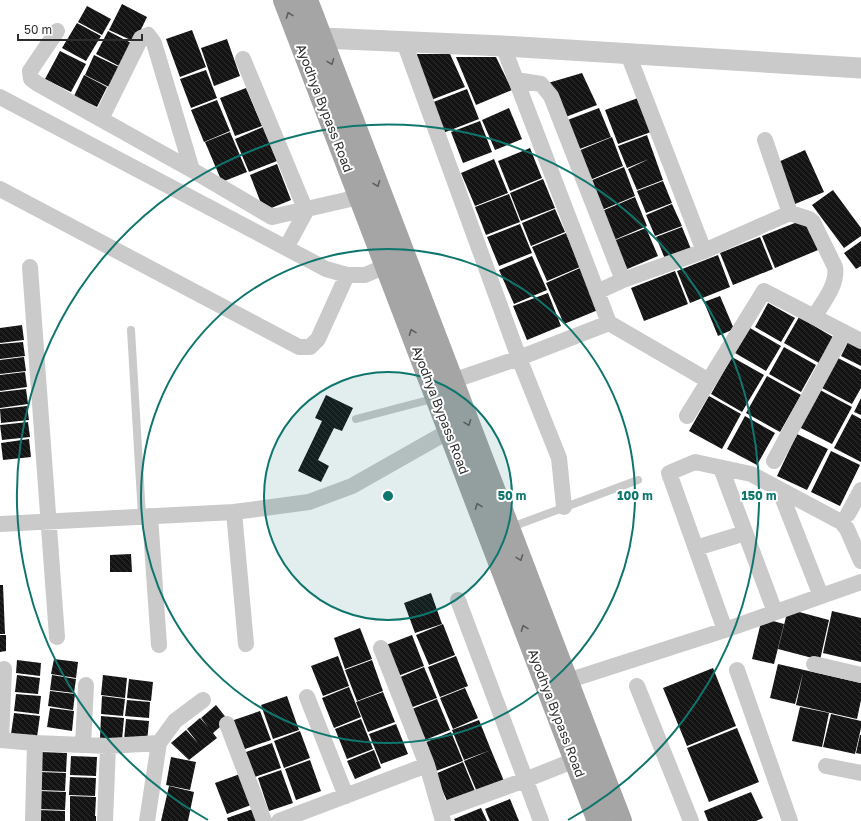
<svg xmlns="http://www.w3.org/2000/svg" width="861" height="821" font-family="'Golos Text',sans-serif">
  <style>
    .building { fill: url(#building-back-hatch) }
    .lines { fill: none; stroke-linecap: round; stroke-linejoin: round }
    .service { stroke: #cacaca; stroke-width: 8 }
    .minor { stroke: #cacaca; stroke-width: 16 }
    .tertiary { stroke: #cacaca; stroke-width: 21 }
    .primary { stroke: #a5a5a5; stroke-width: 22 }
    .oneway { stroke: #5d5d5d }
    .ring { fill: none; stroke: #0f766e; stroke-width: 2 }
    .labels { text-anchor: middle; stroke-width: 4; stroke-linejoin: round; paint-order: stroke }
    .street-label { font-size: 13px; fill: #2d2d2d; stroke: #fff }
    .centre { fill: #0f766e; stroke: #fff; stroke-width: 2 }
    .ring-label { font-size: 12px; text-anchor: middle; font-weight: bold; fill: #0f766e; stroke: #fff; stroke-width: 4; stroke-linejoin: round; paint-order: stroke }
  </style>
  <defs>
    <pattern id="building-back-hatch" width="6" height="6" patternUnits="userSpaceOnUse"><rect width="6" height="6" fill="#141414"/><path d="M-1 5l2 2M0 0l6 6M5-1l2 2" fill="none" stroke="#2e2e2e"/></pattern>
  </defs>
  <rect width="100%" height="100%" fill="#fff"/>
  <!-- building -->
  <path class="building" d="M122 4 147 17 135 42 109 30Z
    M87 6 111 19 102 35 78 22Z
    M77 23 101 36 86 61 62 48Z
    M192 30 206 67 180 77 166 39Z
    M108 31 133 44 121 67 96 54Z
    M227 39 240 76 214 86 201 48Z
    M60 51 86 64 71 92 45 79Z
    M413 54H450L465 87 431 100Z
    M94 55 119 67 109 87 85 75Z
    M456 57H496L512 90 476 105Z
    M206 70 217 98 191 108 180 79Z
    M582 73 597 105 563 118 548 83Z
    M84 75 107 87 97 107 74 96Z
    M246 88 262 126 235 136 220 98Z
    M467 89 479 119 443 133 431 103Z
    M638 98 651 132 618 144 605 110Z
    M217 100 230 131 204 142 191 110Z
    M509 108 522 139 495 150 482 120Z
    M599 108 611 137 577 150 565 121Z
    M480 121 492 152 463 163 451 132Z
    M263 127 277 161 249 172 235 139Z
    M230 132 247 172 222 182 205 142Z
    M647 135 663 180 637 190 628 169 649 159 627 168 618 146Z
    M612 137 623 166 590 180 578 151Z
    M530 148 542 178 510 191 498 161Z
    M805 150 824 192 795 204 776 163Z
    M494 159 508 193 475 206 461 173Z
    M277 164 291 200 264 211 250 175Z
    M624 167 635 196 602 210 590 181Z
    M543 179 555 208 521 221 510 193Z
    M663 181 672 203 646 213 637 191Z
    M833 190 861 228V236L844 248 812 205Z
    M509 194 520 222 486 235 475 207Z
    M635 197 647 226 614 240 602 211Z
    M672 204 682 226 655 236 646 215Z
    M555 209 565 232 531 246 522 223Z
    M805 219 818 250 775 268 762 236Z
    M520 224 532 253 499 266 487 237Z
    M682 227 691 249 665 259 656 237Z
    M646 228 658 256 625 270 613 241Z
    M566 233 580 267 547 281 532 247Z
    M760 237 773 269 733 285 720 253Z
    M861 241V266L856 269 844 253Z
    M718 255 730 287 690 303 677 271Z
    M532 256 547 290 514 304 499 270Z
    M580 268 598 310 564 324 546 283Z
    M675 271 688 304 644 321 631 288Z
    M548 293 561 326 527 340 513 306Z
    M720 296 734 329 718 336 704 302Z
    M768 303 795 318 781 342 755 327Z
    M799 317 833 337 819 363 784 343Z
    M22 325 24 340 0 343V328Z
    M750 328 781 346 766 371 735 353Z
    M850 338 861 344V366L841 356Z
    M23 342 25 356 0 359V344Z
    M784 347 816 365 801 392 769 374Z
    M24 357 26 371 0 374V360Z
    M732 357 764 375 742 412 711 394Z
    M838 358 861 370V388L852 404 822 388Z
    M25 372 27 387 0 391V375Z
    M767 376 801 395 780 432 746 413Z
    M26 389 28 404 0 408V392Z
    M820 390 852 407 832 444 799 427Z
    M326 395 353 408 342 431 334 428 318 460 329 466 321 482 298 471 322 421 315 418Z
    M709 396 741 414 722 449 689 431Z
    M861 398V415L854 412Z
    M27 406 29 420 1 423 0 409Z
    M852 414 861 419V462L834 448Z
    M745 416 775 433 757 465 727 449Z
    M28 422 30 437 2 440 0 425Z
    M797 434 828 449 807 490 777 476Z
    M29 439 31 457 3 460 1 443Z
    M831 451 860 465 840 506 811 492Z
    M131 554 132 572H110V555Z
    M0 585H3L5 634H0Z
    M431 593 442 624 415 633 404 603Z
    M788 609 829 620 820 660 778 649Z
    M832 611 861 618V662L823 653Z
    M762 618 784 624 774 664 752 659Z
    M443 624 455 655 429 665 416 635Z
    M360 628 372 659 345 669 334 638Z
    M0 635H6V651L0 652Z
    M412 635 424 666 398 676 386 645Z
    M338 656 349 686 323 696 311 666Z
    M456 656 468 686 440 697 428 667Z
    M54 659 78 662 76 678 51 674Z
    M17 660 41 663 40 676 16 673Z
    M372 660 383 691 357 701 345 670Z
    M778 664 861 683V700L857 719 796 705 803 673 795 704 770 698Z
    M424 667 437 698 410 708 398 678Z
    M713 668 736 726 687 746 663 688Z
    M17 675 40 678 38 694 15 692Z
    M52 675 76 679 74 693 50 690Z
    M103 675 127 678 125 698 101 695Z
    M129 679 153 682 151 701 127 698Z
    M349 687 361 717 334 728 322 698Z
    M465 688 478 718 453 729 440 698Z
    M50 691 75 694 73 710 48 706Z
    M383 692 395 722 368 732 356 702Z
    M16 694 41 696 39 714 14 711Z
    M102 696 125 699 123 716 101 714Z
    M287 696 299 730 273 739 261 705Z
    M437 699 450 730 425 740 412 709Z
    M127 700 150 702 149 718 125 716Z
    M216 705 228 720 213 733 217 738 189 760 171 743 186 730 198 743 187 729 200 718 209 728 201 718Z
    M800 707 829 713 822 747 792 741Z
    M50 708 74 711 72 731 47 727Z
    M260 711 271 740 242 750 231 721Z
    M14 713 40 716 37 737 11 734Z
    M831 714 861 721V728L855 754 823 747Z
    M101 716 124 718 122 740 100 738Z
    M126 719 149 721 147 742 124 740Z
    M361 719 373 749 347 759 335 729Z
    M479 720 491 750 464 760 452 730Z
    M396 724 408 754 381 764 369 734Z
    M737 728 759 782 709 802 687 748Z
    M300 731 310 758 284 768 274 741Z
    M451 732 463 761 436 771 424 743Z
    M860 735H861V754L856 753Z
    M272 743 281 768 252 778 243 753Z
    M374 750 381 768 355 779 347 761Z
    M491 750 504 781 477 792 464 761Z
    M41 752 67 753 66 772 40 771Z
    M71 756 97 757 96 776 70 775Z
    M171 757 196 762 190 790 166 785Z
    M310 760 321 791 296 800 285 769Z
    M463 762 475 791 448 803 435 774Z
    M281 770 293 803 269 811 258 778Z
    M40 772 66 773 65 791 39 790Z
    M240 774 251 805 227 814 215 783Z
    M70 777 96 778 95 796 69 795Z
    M169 786 194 792 188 821H161Z
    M39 791 66 792 65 810 39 809Z
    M751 792 763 818 756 821H708L704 811Z
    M70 796 96 797 95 816H76H96V821H70Z
    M510 799 519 821H490L485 809Z
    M481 808 487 821H455L454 819Z
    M253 809 258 821H228L227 818Z
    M39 810 65 811V821H38Z"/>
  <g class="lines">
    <!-- service -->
    <path class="service" d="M131 330 142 516
      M356 419 436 398
      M509 528 638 480"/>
    <!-- minor -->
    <path class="minor" d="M57 31 30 71 31 79 38 84 192 170 272 217 359 197
      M404 42 519 358 559 458 564 507
      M503 46 609 323 709 381
      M628 54 704 251
      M243 59 306 211 286 248
      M516 80 541 84 551 96 623 280
      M0 97 326 269 347 275H365L386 266
      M101 119 141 38 148 35 154 43 192 170
      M765 140 790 213
      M0 189 299 347H310L318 339 347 275
      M30 267 57 637
      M597 292 623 280 704 251 790 213 809 219 813 222 835 267C838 285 823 302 814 317
      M452 381 519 358 609 323
      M687 416 764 291 861 341
      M774 461 844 332
      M721 468 775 612
      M779 489 821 596
      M234 512 246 644
      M848 514 861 490
      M150 516 159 645
      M0 524 234 512 309 502 352 486 449 431
      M696 548 745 533
      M458 600 541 821
      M725 630 669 473 695 462 751 474 841 522 847 529 861 561
      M381 648 427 765 443 821
      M814 664 861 675
      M737 670 790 821
      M567 681 725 630 861 582
      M637 686 691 821
      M307 697 346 796
      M227 724 264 821
      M0 740 35 743 108 746 159 743 175 721 203 700
      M1 740 4 669
      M83 745 86 685
      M826 766 861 773
      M440 811 525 780 585 756
      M33 821 35 743
      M105 821 108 746
      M147 821 159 743
      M279 821 427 765"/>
    <!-- tertiary -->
    <path class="tertiary" d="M304 39 322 38 503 46 861 68"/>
    <!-- primary -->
    <path class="primary" d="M284 0 598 821
      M307 0 621 821"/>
  </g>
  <!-- one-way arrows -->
  <defs><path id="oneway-chevron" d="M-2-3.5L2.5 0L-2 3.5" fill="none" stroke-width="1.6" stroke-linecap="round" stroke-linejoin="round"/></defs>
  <g class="oneway">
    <use href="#oneway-chevron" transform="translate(289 15) rotate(-111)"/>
    <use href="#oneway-chevron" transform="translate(331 62) rotate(69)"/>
    <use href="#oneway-chevron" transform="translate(377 184) rotate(69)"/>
    <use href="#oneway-chevron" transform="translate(412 332) rotate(-111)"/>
    <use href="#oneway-chevron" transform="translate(468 423) rotate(69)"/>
    <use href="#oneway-chevron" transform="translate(478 506) rotate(-111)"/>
    <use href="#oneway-chevron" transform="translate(520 558) rotate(69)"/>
    <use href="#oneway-chevron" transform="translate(524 628) rotate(-111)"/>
  </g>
  <!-- distance rings -->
  <circle cx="388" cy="496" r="124" fill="#0f766e" fill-opacity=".12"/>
  <g class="ring">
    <circle cx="388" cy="496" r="124"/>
    <circle cx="388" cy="496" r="247"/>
    <path d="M208 820A371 371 0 1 1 568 820"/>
  </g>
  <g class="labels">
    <!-- street labels -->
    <g class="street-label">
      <text transform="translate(325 108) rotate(69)" y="5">Ayodhya Bypass Road</text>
      <text transform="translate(441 410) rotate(69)" y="5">Ayodhya Bypass Road</text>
      <text transform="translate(557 713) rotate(69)" y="5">Ayodhya Bypass Road</text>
    </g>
  </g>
  <circle cx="388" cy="496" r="6" class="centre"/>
  <g class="ring-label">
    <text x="512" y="500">50 m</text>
    <text x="635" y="500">100 m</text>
    <text x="759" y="500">150 m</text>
  </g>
  <!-- scale -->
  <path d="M18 34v6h124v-6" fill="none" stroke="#2d2d2d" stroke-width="2"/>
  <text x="24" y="34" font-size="12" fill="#2d2d2d" stroke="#ffffff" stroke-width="3" paint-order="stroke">50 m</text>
</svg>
